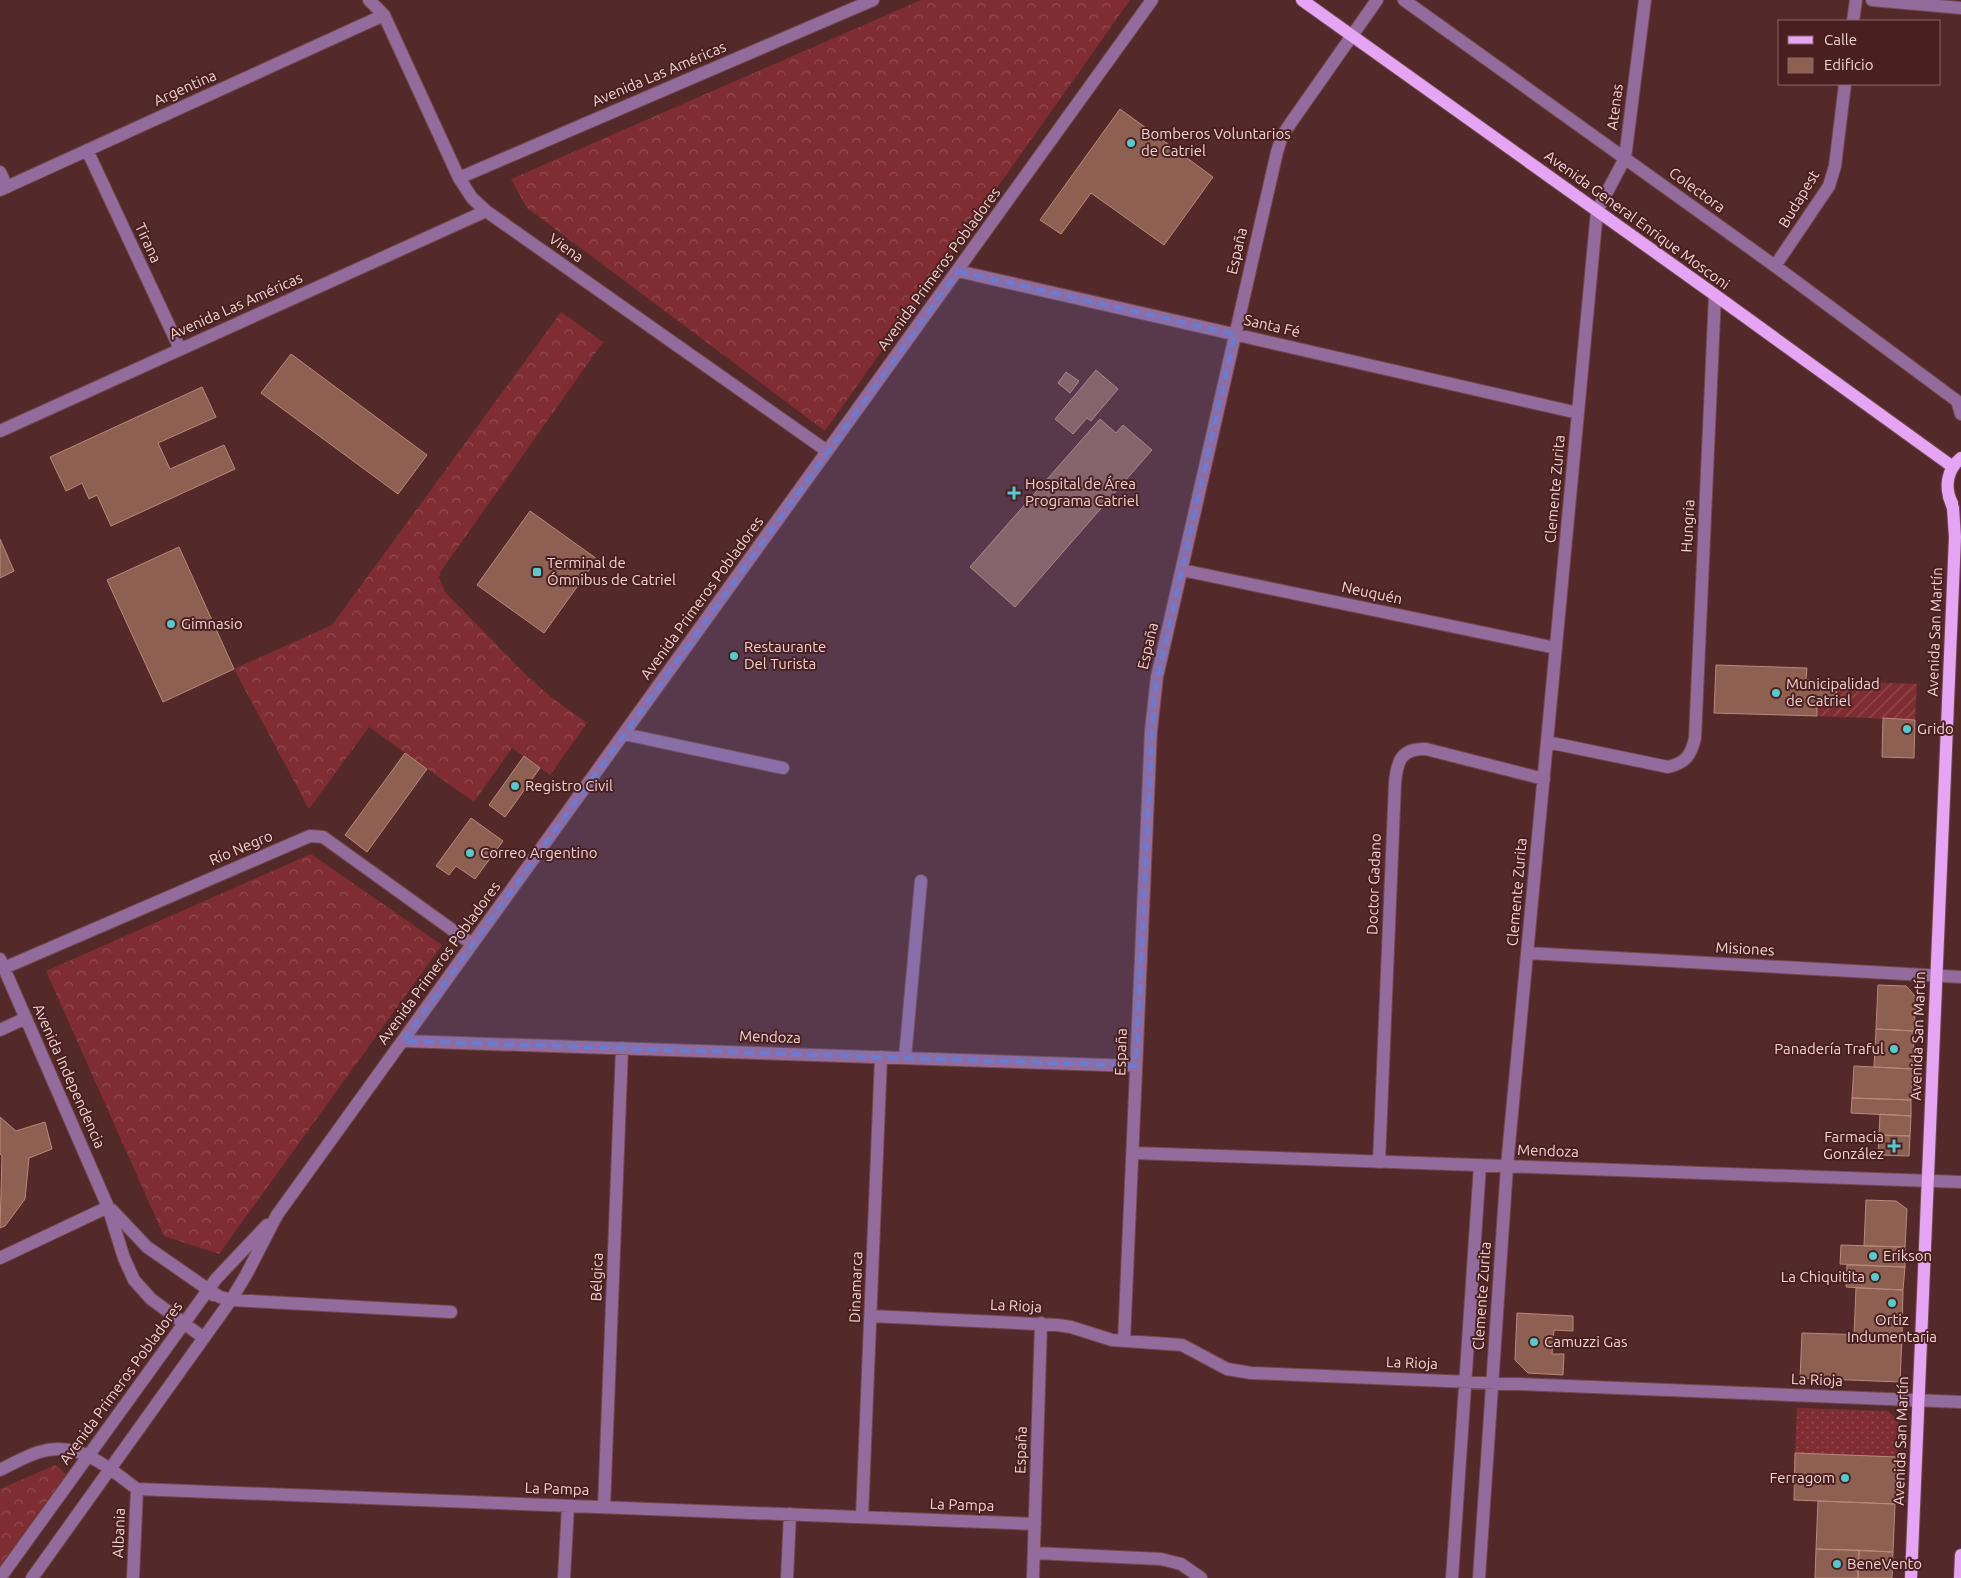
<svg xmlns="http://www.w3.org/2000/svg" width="1961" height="1578" font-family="Ubuntu,sans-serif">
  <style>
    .grass { fill: url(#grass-dots) }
    .forest { fill: url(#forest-crowns) }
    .garden { fill: url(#garden-furrows) }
    .building { fill: #8d6051; stroke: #ba8979 }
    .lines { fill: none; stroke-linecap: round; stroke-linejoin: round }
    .minor-casing { stroke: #704848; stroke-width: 14 }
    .major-casing { stroke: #704848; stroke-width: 14 }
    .minor { stroke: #936b9d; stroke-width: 12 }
    .major { stroke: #e6a4f5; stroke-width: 12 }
    .marked { fill: #677dd6; fill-opacity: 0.2; stroke: #677dd6; stroke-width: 4; stroke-dasharray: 10 6; stroke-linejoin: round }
    .poi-dot { fill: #51ccd2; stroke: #491f20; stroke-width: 2 }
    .labels { text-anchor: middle; stroke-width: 4; stroke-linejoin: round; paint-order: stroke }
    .street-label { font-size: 15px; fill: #f1d4d3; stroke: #491f20 }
    .poi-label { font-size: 15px; fill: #f1d4d3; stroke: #491f20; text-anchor: start }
  </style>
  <defs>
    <pattern id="grass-dots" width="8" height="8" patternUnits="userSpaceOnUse" patternTransform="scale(1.25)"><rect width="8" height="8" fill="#7f2d32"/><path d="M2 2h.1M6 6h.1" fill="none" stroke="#924b4f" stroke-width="1.8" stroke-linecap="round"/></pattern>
    <pattern id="forest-crowns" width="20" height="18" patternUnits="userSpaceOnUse" patternTransform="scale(1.25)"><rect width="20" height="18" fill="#7f2d32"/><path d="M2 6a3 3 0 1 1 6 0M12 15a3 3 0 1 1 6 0" fill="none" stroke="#924b4f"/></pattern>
    <pattern id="garden-furrows" width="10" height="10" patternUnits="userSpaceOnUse" patternTransform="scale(1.25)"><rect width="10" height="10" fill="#7f2d32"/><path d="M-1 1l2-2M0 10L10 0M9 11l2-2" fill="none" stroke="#924b4f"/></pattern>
  </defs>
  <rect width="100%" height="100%" fill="#54292a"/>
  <!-- grass -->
  <path class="grass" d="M1797 1408 1888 1411 1898 1420 1897 1457 1795 1453Z"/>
  <!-- forest -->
  <path class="forest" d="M921 0H1130L825 431 527 208 511 179Z
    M561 312 603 342 441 571 439 578 445 592 526 675 551 697 587 723 550 775 512 748 474 802 369 727 309 809 234 669 332 625Z
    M311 854 442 945 219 1254 164 1236 46 971Z
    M55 1465 66 1474 0 1566V1489Z"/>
  <!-- garden -->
  <path class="garden" d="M1837 681 1917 684 1915 720 1817 716V704H1836Z"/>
  <!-- building -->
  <path class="building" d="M1120 109 1213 177 1164 245 1091 193 1061 234 1040 220Z
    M291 354 427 455 398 494 261 393Z
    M1096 370 1118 389 1091 421 1087 418 1073 434 1055 419Z
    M1066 372 1079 381 1070 393 1058 383Z
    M202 387 216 417 158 443 170 469 224 445 235 469 111 526 97 495 89 499 82 483 66 491 50 457Z
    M1100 419 1116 433 1123 425 1152 450 1015 607 970 567Z
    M530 511 597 559 544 633 477 585Z
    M0 539 14 571 0 578Z
    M179 547 234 669 163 702 107 580Z
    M1716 665 1807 668 1806 680 1837 681 1836 705 1817 704V716L1714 713Z
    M1883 718 1915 720 1914 758 1882 757Z
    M405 753 427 769 367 852 345 835Z
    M524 756 540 768 505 817 489 805Z
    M471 818 503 841 475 879 456 866 449 875 436 866Z
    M1878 985 1906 986 1916 997 1914 1031 1876 1029Z
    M1876 1029 1914 1031 1913 1069 1874 1067Z
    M1854 1066 1913 1069 1911 1100 1852 1098Z
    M1852 1098 1911 1100V1116L1851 1113Z
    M1880 1114 1911 1116 1910 1136 1879 1135Z
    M0 1117 16 1131 45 1122 52 1149 29 1158 25 1199 5 1226 0 1228 2 1156 0 1154Z
    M1879 1135 1910 1136 1909 1156 1878 1155Z
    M1866 1200 1896 1201 1907 1209 1905 1247 1864 1246Z
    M1841 1245 1905 1247V1267L1840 1264Z
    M1847 1265 1905 1267 1903 1290 1846 1287Z
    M1856 1288 1903 1290 1902 1336 1854 1335Z
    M1517 1313 1573 1316V1331L1554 1330 1552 1354H1564L1563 1375 1528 1373 1515 1360Z
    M1802 1333 1902 1336 1900 1382 1800 1378Z
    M1795 1453 1897 1457 1895 1504 1794 1500Z
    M1818 1501 1895 1504 1893 1552 1816 1549Z
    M1816 1549 1859 1550 1858 1578H1815Z
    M1859 1550 1893 1552 1892 1578H1858Z"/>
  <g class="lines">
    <!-- minor casing -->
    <g class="minor-casing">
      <path id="minor" d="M369 0 384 15 459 178 472 198 486 211 827 451
        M1404 0 1775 266 1957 401 1961 414
        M1872 0 1961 8
        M1853 21 1856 0
        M87 150 180 349
        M0 172 7 187
        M459 178 873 0
        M0 190 384 15
        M1775 266 1829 186 1835 166 1845 84
        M958 271 1578 413
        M0 431 486 211
        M1182 570 1556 648
        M624 734 783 768
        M1547 742 1668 767C1685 763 1691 756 1695 738L1715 295
        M1527 953 1961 977
        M0 959 108 1207 124 1258 134 1280 151 1299 204 1338
        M4 968 310 836 323 837 472 944
        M0 1030 26 1018
        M403 1041 1136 1066
        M905 1058 921 881
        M1133 1153 1961 1182
        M1379 1162 1395 783C1397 761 1401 748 1426 749L1544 779
        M112 1210 147 1247 209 1290 213 1295
        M0 1258 108 1207
        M209 1290 220 1297 231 1300 451 1312
        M871 1316 1057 1325 1071 1327 1112 1340 1182 1345 1227 1369 1251 1373 1961 1402
        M1124 1341 1151 731 1157 677 1277 152 1282 136 1290 124 1377 0
        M0 1470C12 1464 26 1456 39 1452 79 1440 107 1467 137 1489L1035 1524
        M604 1507 622 1048
        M862 1517 881 1057
        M1034 1553 1161 1559 1181 1564 1201 1578
        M0 1578 216 1279 267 1225
        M32 1578 231 1300 246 1275 277 1215 1152 0
        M133 1578 137 1489
        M564 1578 568 1506
        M787 1578 790 1514
        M1033 1578 1041 1323
        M1452 1578 1480 1165
        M1479 1578 1507 1166 1597 211 1625 158 1645 0"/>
    </g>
    <!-- major casing -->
    <g class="major-casing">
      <path id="major" d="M1302 0 1715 295 1953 467
        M1952 503C1944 488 1947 469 1961 458
        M1911 1578 1955 537 1953 508 1949 497
        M1960 1578 1961 1555"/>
    </g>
    <!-- minor -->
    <use href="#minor" class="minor"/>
    <!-- major -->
    <use href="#major" class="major"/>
  </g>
  <!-- marked area -->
  <path class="marked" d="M958 271 1235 334 1154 695 1136 1066 403 1041Z"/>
  <!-- markers -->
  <g class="poi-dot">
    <circle cx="1131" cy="143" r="5"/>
    <path d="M1011.5 485.5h5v5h5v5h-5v5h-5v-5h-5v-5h5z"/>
    <rect x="532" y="567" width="10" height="10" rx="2.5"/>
    <circle cx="171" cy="624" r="5"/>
    <circle cx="734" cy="656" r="5"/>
    <circle cx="1776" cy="693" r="5"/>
    <circle cx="1907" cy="729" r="5"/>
    <circle cx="515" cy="786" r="5"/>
    <circle cx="470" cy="853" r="5"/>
    <circle cx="1894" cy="1049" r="5"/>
    <path d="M1891.5 1138.5h5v5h5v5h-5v5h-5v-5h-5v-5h5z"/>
    <circle cx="1873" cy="1256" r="5"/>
    <circle cx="1875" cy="1277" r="5"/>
    <circle cx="1892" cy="1303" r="5"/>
    <circle cx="1534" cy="1342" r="5"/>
    <circle cx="1845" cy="1478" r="5"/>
    <circle cx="1837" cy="1564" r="5"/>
  </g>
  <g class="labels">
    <!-- street labels -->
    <g class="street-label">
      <text transform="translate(659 74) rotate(-23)" y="5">Avenida Las Américas</text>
      <text transform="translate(185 88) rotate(-24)" y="5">Argentina</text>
      <text transform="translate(1615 107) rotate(-83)" y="5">Atenas</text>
      <text transform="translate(1697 190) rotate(36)" y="5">Colectora</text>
      <text transform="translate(1799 199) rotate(-59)" y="5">Budapest</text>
      <text transform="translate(1637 220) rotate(36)" y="5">Avenida General Enrique Mosconi</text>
      <text transform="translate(148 243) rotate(65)" y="5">Tirana</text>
      <text transform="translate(566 248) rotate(35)" y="5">Viena</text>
      <text transform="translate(1237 251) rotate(-77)" y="5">España</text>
      <text transform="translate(939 269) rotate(-54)" y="5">Avenida Primeros Pobladores</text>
      <text transform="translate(236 306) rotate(-24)" y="5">Avenida Las Américas</text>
      <text transform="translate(1272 326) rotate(13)" y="5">Santa Fé</text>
      <text transform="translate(1555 489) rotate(-85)" y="5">Clemente Zurita</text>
      <text transform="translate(1688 526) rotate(-87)" y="5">Hungria</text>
      <text transform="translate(1372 593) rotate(12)" y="5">Neuquén</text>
      <text transform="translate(702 598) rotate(-54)" y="5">Avenida Primeros Pobladores</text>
      <text transform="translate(1935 632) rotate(-88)" y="5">Avenida San Martín</text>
      <text transform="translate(1148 646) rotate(-77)" y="5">España</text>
      <text transform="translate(241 848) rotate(-23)" y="5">Río Negro</text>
      <text transform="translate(1374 884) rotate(-88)" y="5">Doctor Gadano</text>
      <text transform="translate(1517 892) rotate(-85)" y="5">Clemente Zurita</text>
      <text transform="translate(1745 949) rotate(3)" y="5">Misiones</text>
      <text transform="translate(439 963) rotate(-54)" y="5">Avenida Primeros Pobladores</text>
      <text transform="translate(1918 1036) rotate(-88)" y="5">Avenida San Martín</text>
      <text transform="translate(770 1037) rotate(2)" y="5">Mendoza</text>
      <text transform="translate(1121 1052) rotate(-88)" y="5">España</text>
      <text transform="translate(69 1076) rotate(66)" y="5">Avenida Independencia</text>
      <text transform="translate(1548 1151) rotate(2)" y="5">Mendoza</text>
      <text transform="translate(597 1277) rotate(-88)" y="5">Bélgica</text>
      <text transform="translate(856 1287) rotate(-88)" y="5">Dinamarca</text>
      <text transform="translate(1482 1296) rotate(-86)" y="5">Clemente Zurita</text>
      <text transform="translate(1016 1306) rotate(3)" y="5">La Rioja</text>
      <text transform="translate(1412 1363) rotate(2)" y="5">La Rioja</text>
      <text transform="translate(1817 1380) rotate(2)" y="5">La Rioja</text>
      <text transform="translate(121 1383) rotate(-54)" y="5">Avenida Primeros Pobladores</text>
      <text transform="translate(1901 1441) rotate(-88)" y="5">Avenida San Martín</text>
      <text transform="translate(1021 1450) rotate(-88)" y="5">España</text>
      <text transform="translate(557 1489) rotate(2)" y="5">La Pampa</text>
      <text transform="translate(962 1505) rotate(2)" y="5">La Pampa</text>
      <text transform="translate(119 1533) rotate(-88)" y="5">Albania</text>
    </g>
    <!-- poi labels -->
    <g class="poi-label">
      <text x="1141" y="139">Bomberos Voluntarios<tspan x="1141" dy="17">de Catriel</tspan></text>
      <text x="1025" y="489">Hospital de Área<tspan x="1025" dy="17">Programa Catriel</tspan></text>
      <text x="547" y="568">Terminal de<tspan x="547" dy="17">Ómnibus de Catriel</tspan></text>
      <text x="181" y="629">Gimnasio</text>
      <text x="744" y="652">Restaurante<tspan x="744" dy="17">Del Turista</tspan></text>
      <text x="1786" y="689">Municipalidad<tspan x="1786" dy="17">de Catriel</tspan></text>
      <text x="1917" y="734">Grido</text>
      <text x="525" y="791">Registro Civil</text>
      <text x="480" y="858">Correo Argentino</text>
      <text x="1884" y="1054" text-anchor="end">Panadería Traful</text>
      <text x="1884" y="1142" text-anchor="end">Farmacia<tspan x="1884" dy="17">González</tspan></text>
      <text x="1883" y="1261">Erikson</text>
      <text x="1865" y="1282" text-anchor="end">La Chiquitita</text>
      <text x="1892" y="1325" text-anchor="middle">Ortiz<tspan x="1892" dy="17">Indumentaria</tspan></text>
      <text x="1544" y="1347">Camuzzi Gas</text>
      <text x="1835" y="1483" text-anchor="end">Ferragom</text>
      <text x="1847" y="1569">BeneVento</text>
    </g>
  </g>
  <!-- legend -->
  <rect x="1778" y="20" width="162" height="65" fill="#491f20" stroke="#8c6768"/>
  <rect x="1788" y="36" width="25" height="8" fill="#e6a4f5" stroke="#8c6768"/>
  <text x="1824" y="45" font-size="15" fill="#f1d4d3">Calle</text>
  <rect x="1788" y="58" width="25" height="15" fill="#8d6051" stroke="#8c6768"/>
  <text x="1824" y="70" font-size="15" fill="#f1d4d3">Edificio</text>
</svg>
